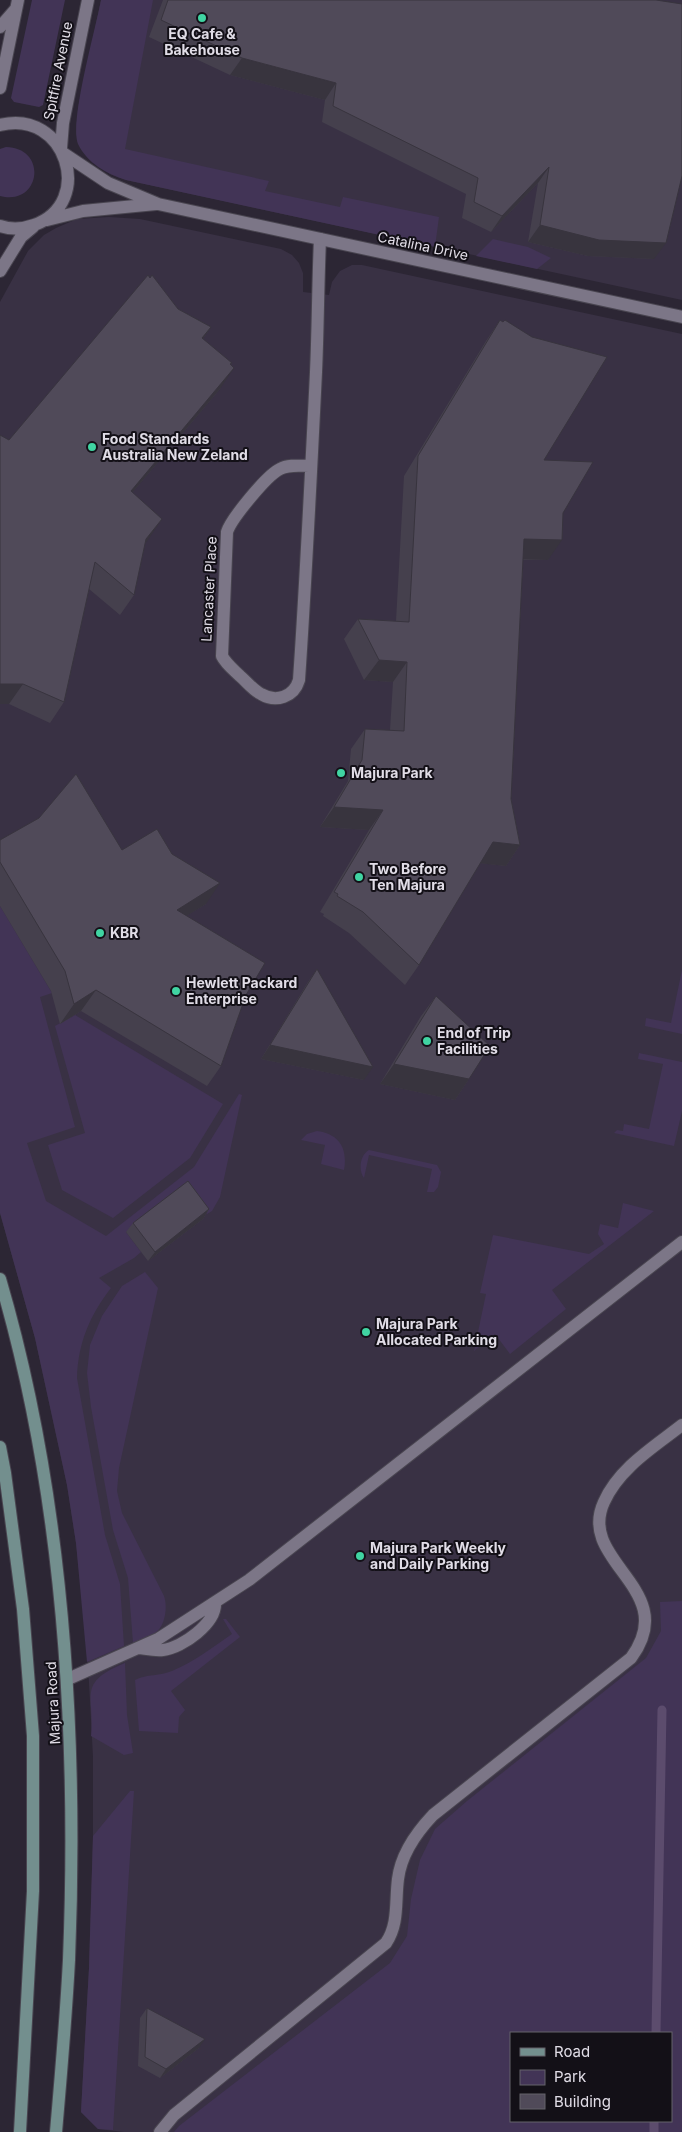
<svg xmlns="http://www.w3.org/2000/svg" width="682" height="2132" font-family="Inter,sans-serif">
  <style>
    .built { fill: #393144; fill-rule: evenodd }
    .green { fill: #423456; fill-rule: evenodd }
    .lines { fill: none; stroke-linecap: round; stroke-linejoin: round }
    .stream { stroke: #5c4c6d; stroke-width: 9 }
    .lane-casing { stroke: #494550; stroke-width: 14 }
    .street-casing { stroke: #494550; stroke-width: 14 }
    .secondary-casing { stroke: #494550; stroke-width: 14 }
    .lane { stroke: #7c7687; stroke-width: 12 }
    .street { stroke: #7c7687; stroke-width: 12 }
    .secondary { stroke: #738f8e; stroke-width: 12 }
    .wall { fill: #45404d }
    .shaded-wall { fill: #38343e }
    .building { fill: #504a59; stroke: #38343e }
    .poi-dot { fill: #40d4a2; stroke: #131017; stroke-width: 2 }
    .labels { text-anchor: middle; stroke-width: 4; stroke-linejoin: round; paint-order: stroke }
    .poi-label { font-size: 14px; font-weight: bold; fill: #e1dde7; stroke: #131017; text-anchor: start }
    .street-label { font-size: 14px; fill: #e1dde7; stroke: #131017 }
  </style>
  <rect width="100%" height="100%" fill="#2c2634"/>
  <!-- built -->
  <path class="built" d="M101 0H682V300L126 180 110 174 89 159 79 145 76 133 78 108Z
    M109 217 140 219 281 249 292 255 299 263 303 273V292L329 295 332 282 340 271 352 265H362L682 334V2132H124L98 2129 81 2112 89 1968 93 1836V1757L87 1646 76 1543 67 1485 35 1338 0 1213V302L28 251 44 235 56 228 77 219ZM511 2033H671V2121H511Z"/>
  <!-- green -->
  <path class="green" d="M32 0H65L43 105 39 107 14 102 11 98Z
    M101 0H153L125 149 269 181 265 191 340 207 343 197 439 217 435 247 126 180C107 174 87 163 78 144 69 122 96 28 101 0Z
    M6 147C49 148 40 207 0 196V149Z
    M493 239 528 247 551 258 537 269 476 256Z
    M0 906 52 993 40 997 75 1127 27 1143 46 1201 106 1236 194 1167 239 1094 242 1095 220 1197 212 1211 207 1214 187 1187 126 1232 141 1252 134 1258 99 1278 111 1288C90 1315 78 1343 77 1378L105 1535 120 1584 124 1646 87 1662 76 1543 67 1485 35 1338 0 1213Z
    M682 970V1034L645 1026 646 1018 671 1023Z
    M75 1015 223 1104 190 1158 113 1218 62 1190 48 1145 85 1133 55 1026Z
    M639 1053 682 1062V1111L674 1146 614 1133 617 1130 623 1131 624 1124 649 1129 663 1064 638 1059Z
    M317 1131C339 1134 348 1148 344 1170L321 1164 325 1145 301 1140 307 1134Z
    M369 1150 437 1165 441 1172 438 1187 434 1192H427L432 1169 369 1155 364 1178C358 1170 360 1155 369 1150Z
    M623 1203 654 1211 552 1290 566 1309 510 1354 495 1334 474 1351 486 1294 480 1293 493 1235 589 1254 604 1244 598 1234 600 1224 618 1228Z
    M145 1272 158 1288 119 1468 117 1491 122 1513 164 1596C168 1607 165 1627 155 1633 148 1637 140 1640 133 1643L128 1578 113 1530 91 1407 87 1373 90 1345 102 1316 122 1286Z
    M682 1601V2132H174L179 2126 390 1963 407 1936 411 1899 420 1860 435 1829 467 1801 646 1658 661 1631 660 1602ZM671 2033V2121H511V2033Z
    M223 1619H226L240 1637 171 1691 185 1710 179 1717 178 1733 139 1731 135 1680C147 1674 160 1676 172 1671 194 1662 213 1647 232 1634Z
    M125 1663 127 1715 133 1753 124 1755 91 1736C95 1695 76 1683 125 1663Z
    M130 1791H134L113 2130 98 2129 81 2112 89 1968 93 1836Z"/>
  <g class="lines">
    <!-- stream -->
    <path class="stream" d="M656 2033 662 1710
      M654 2132V2121"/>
    <!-- lane casing -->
    <g class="lane-casing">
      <path id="lane" d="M311 466C301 466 289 464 280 469 267 475 231 519 227 532L222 656C226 664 234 670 240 676 247 682 253 690 261 694 276 703 294 697 299 680 306 578 311 475 316 372 318 328 318 283 320 239
        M139 1648C147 1649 155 1651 163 1650 182 1648 217 1623 215 1602
        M68 1679 158 1639 249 1580 682 1242
        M160 2132 174 2115 386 1943C399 1924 395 1902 398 1879 401 1854 416 1833 433 1815L631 1658C682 1589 576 1562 604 1502 619 1468 654 1447 682 1425"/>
    </g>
    <!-- street casing -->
    <g class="street-casing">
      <path id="street" d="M0 27 15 10
        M0 88 18 0
        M0 125C66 108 96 203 34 225 23 229 12 230 0 226
        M61 148 63 123 88 0
        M63 153 108 183 158 204 682 317
        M47 220 83 211 156 204
        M0 271 21 237 33 227"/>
    </g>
    <!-- secondary casing -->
    <g class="secondary-casing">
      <path id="secondary" d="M0 1279C64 1497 78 1733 69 1960 66 2017 61 2075 56 2132
        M0 1447 5 1473 23 1609 33 1736V1891L20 2132"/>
    </g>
    <!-- lane -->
    <use href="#lane" class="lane"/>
    <!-- street -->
    <use href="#street" class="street"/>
    <!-- secondary -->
    <use href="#secondary" class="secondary"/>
  </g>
  <!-- wall -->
  <path class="wall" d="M163 0H656L654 259 588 256 528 242 538 183 491 232 462 218 466 194 322 122 325 100 230 75 149 37Z
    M150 278 178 309 211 327 203 339 230 364 220 389 132 493 162 519 145 543 134 595 120 615 89 589 64 702 50 723 9 704V440Z
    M500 320 544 460 563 513 548 560H523L511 799 520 845 506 866 480 863 419 965 405 985 349 933 323 916 324 914 320 912 369 830 320 827 348 781 351 749 365 729 390 730 393 682 364 680 344 639 358 619 396 621 404 476 486 341Z
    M0 840 172 854 206 904 186 916 246 995 221 1066 207 1086 81 1011 60 1024 51 991 0 906Z
    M317 969 364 1080 261 1059 308 982Z
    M436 996 469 1079 455 1100 380 1084 421 1016Z
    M209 1209 203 1219 148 1261 126 1232 133 1223Z
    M147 2008 199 2048 160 2078 138 2066 140 2018Z"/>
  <!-- shaded-wall -->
  <path class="shaded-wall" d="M242 58 336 83 325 100 230 75Z
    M549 167 538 183 491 232 502 216Z
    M540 225 666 243 654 259 588 256 528 242Z
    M211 327 197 348 202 338Z
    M234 368 220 389 116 512 131 491Z
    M162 519 148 540 132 559 146 539Z
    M524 539 562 540 548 560 510 559Z
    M379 660 407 662 393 682 364 680Z
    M0 684H23L9 704H0Z
    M334 807 383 810 369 830 320 827Z
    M493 842 520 845 506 866 478 863Z
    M220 883 206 904 162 931 177 910Z
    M96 990 81 1011 60 1024 74 1004Z
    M270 1045 373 1067 364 1080 261 1059Z
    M394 1064 469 1079 455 1100 380 1084Z
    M209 1209 203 1219 148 1261 155 1252Z
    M205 2039 199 2048 160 2078 166 2069Z"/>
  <!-- building -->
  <path class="building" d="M168 0H656L682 4V176L666 243 599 240 540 225 549 167 502 216 474 202 478 178 333 106 336 83 242 58 161 20Z
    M148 275 150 278 152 275 178 309 211 327 202 338 232 363 230 364 234 368 131 491 162 519 146 539 134 595 95 562 64 702 23 684H0V435L9 440Z
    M500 320 503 322 505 320 532 337 607 357 544 460 593 462 563 513 562 540 524 539 511 799 520 845 493 842 419 965 363 912 337 896 338 894 334 892 383 810 334 807 362 760 365 729 404 731 407 662 379 660 358 619 409 622 418 456Z
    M76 774 122 850 157 829 172 854 220 883 177 910 265 963 246 995 221 1066 96 990 74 1004 65 971 0 862V840L39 818Z
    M317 969 373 1067 270 1045Z
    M436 996 490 1046 469 1079 394 1064Z
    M188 1181 209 1209 155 1252 133 1223Z
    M147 2008 205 2039 166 2069 145 2057Z"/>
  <!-- markers -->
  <g class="poi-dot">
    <circle cx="202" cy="18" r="5"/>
    <circle cx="92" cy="447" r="5"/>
    <circle cx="341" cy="773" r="5"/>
    <circle cx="359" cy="877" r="5"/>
    <circle cx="100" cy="933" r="5"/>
    <circle cx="176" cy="991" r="5"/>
    <circle cx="427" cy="1041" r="5"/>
    <circle cx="366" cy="1332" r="5"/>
    <circle cx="360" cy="1556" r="5"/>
  </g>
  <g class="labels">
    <!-- poi labels -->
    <g class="poi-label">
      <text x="202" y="39" text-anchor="middle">EQ Cafe &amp;<tspan x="202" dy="16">Bakehouse</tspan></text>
      <text x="102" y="444">Food Standards<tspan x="102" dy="16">Australia New Zeland</tspan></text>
      <text x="351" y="778">Majura Park</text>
      <text x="369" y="874">Two Before<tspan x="369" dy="16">Ten Majura</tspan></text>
      <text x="110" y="938">KBR</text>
      <text x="186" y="988">Hewlett Packard<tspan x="186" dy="16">Enterprise</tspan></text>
      <text x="437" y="1038">End of Trip<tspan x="437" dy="16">Facilities</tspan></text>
      <text x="376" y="1329">Majura Park<tspan x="376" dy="16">Allocated Parking</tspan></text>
      <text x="370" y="1553">Majura Park Weekly<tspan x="370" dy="16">and Daily Parking</tspan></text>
    </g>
    <!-- street labels -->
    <g class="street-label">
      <text transform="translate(58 71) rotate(-79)" y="5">Spitfire Avenue</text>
      <text transform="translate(423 246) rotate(12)" y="5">Catalina Drive</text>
      <text transform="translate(209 589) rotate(-87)" y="5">Lancaster Place</text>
      <text transform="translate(53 1703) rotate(-93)" y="5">Majura Road</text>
    </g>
  </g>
  <!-- legend -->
  <rect x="510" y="2032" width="162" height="90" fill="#131017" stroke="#65626a"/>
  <rect x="520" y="2048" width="25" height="8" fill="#738f8e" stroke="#65626a"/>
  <text x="554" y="2057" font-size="15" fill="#e1dde7">Road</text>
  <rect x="520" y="2070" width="25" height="15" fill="#423456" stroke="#65626a"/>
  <text x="554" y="2082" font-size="15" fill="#e1dde7">Park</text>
  <rect x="520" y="2094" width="25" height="15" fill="#504a59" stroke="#65626a"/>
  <text x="554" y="2107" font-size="15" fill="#e1dde7">Building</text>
</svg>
